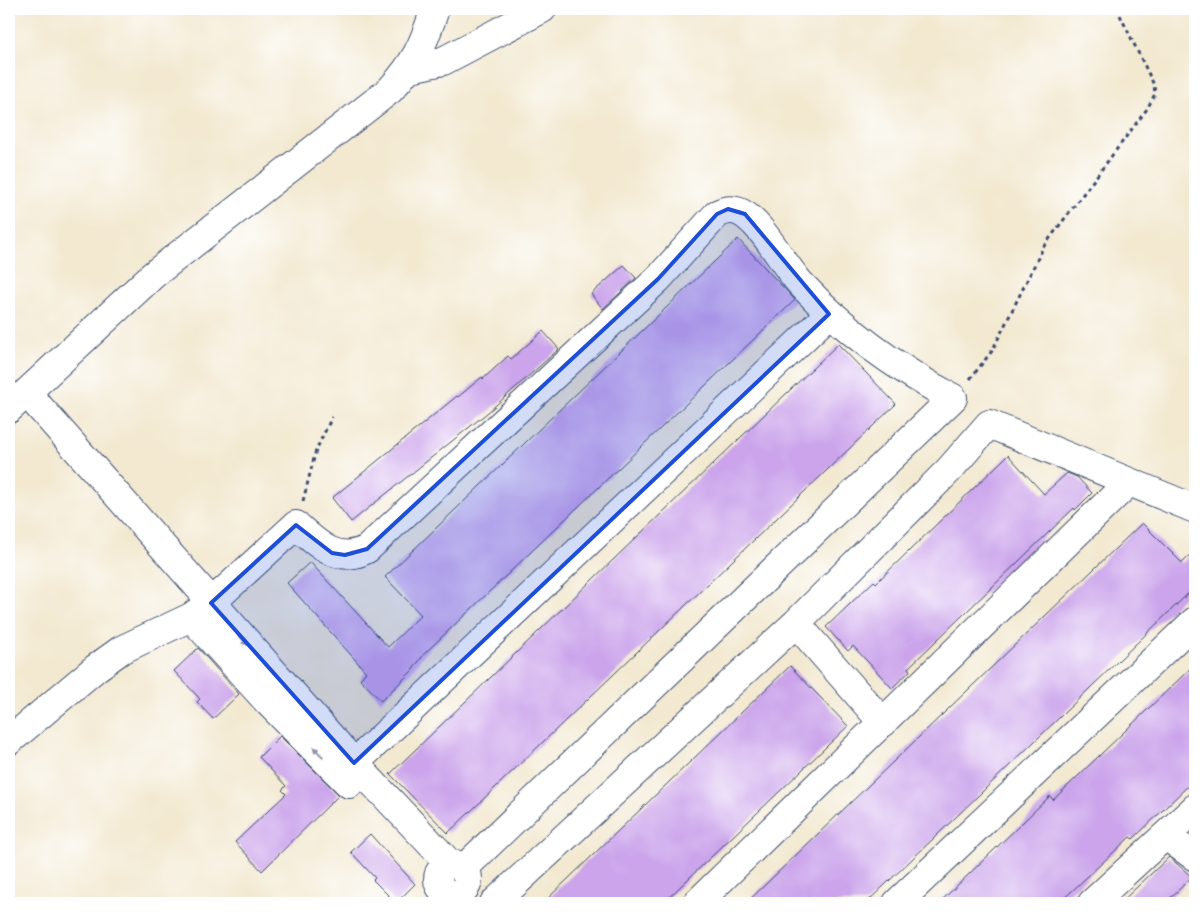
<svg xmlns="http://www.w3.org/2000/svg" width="1204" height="912" font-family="Vollkorn,serif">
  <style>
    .building { fill: #cba4eb }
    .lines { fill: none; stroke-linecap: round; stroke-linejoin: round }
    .minor-casing { stroke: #3b4b6f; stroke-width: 30 }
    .path { stroke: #3b4b6f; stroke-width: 3; stroke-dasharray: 4 4; stroke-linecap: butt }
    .minor { stroke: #fff; stroke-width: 28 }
    .oneway { fill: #8d97ae }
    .marked { fill: #1d4ed8; fill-opacity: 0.2; stroke: #1d4ed8; stroke-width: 4; stroke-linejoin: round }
  </style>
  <rect width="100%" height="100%" fill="#fff"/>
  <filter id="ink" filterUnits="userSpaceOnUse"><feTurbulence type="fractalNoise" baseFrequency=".02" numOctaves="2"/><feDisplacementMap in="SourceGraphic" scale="10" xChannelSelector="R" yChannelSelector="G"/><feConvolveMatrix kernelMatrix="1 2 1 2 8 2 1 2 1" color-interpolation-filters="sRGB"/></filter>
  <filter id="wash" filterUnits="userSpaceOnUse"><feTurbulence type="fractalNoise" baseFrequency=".0096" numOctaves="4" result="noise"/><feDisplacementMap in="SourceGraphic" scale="20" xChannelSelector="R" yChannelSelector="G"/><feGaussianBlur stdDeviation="1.12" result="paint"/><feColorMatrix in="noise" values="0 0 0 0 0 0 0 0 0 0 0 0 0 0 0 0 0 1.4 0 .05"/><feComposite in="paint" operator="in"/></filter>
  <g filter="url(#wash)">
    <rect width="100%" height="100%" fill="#f3e9d1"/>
    <g id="blocks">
      <!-- building -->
      <path class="building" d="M738 239 795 300 424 654 412 671 381 701 360 679 366 672 287 583 310 562 388 647 421 615 385 577Z
        M624 265 636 278 603 309 591 294Z
        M543 331 559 349 487 413 351 522 332 498 457 396 458 397 482 377 483 379 508 356 511 359Z
        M838 344 896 404 448 833 390 774Z
        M1008 455 1044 494 1067 473 1077 477 1092 493 1075 510 1074 508 908 668 910 671 892 688 853 646 848 651 826 627 874 581 876 583Z
        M1142 523 1182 563 1195 551V587L956 817 866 903H746Z
        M198 648 239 694 213 719 197 702 200 699 174 671Z
        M1195 664V779L1133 839 1130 837 1059 903H939L1050 796 1053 800Z
        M790 666 848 726 663 903H543Z
        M280 736 339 795 262 871 235 842 286 794 282 790 286 786 259 757Z
        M370 834 415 884 396 903 373 880 375 878 351 852Z
        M1169 857 1192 877 1165 903H1120Z"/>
    </g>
  </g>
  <g filter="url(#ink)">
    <use href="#blocks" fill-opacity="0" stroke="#3b4b6f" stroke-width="1"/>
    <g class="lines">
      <!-- minor casing -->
      <g class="minor-casing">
        <path id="minor" d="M410 68 443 61 542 9
          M27 393 354 763 450 864
          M9 409 153 275 390 90C416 62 423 45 435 9
          M191 617 268 702 349 784
          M796 623 883 723
          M9 741 96 668 121 650 191 617 211 603 296 525C317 544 338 565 367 549L658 279 717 214C727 209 735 208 745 215 765 229 783 264 800 283 844 330 896 368 953 398L463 869
          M341 776 829 314
          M1166 836 1195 857
          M438 879a15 15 0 1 1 30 0a15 15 0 1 1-30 0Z
          M494 903 796 623 949 470 989 424 1195 509
          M697 903 1129 482
          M897 903 1195 621
          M1092 903 1195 808"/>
      </g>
      <!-- path -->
      <path class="path" d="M970 379 992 351 1044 246 1147 109 1155 94 1154 85 1117 9
        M303 501 316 450 332 417"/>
      <!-- minor -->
      <use href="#minor" class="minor"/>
    </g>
    <!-- one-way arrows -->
    <defs><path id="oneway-solid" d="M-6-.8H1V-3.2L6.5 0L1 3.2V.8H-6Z" transform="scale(1.25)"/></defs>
    <g class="oneway">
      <use href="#oneway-solid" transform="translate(243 640) rotate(48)"/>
      <use href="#oneway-solid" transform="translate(318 752) rotate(-135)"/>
    </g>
  </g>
  <!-- marked area -->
  <path class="marked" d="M728 209 745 214 829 314 354 763 211 603 296 525 332 553 345 555 367 549 658 279 717 214Z"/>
  <!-- margin -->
  <rect width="1204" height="912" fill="none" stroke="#fff" stroke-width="30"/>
</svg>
